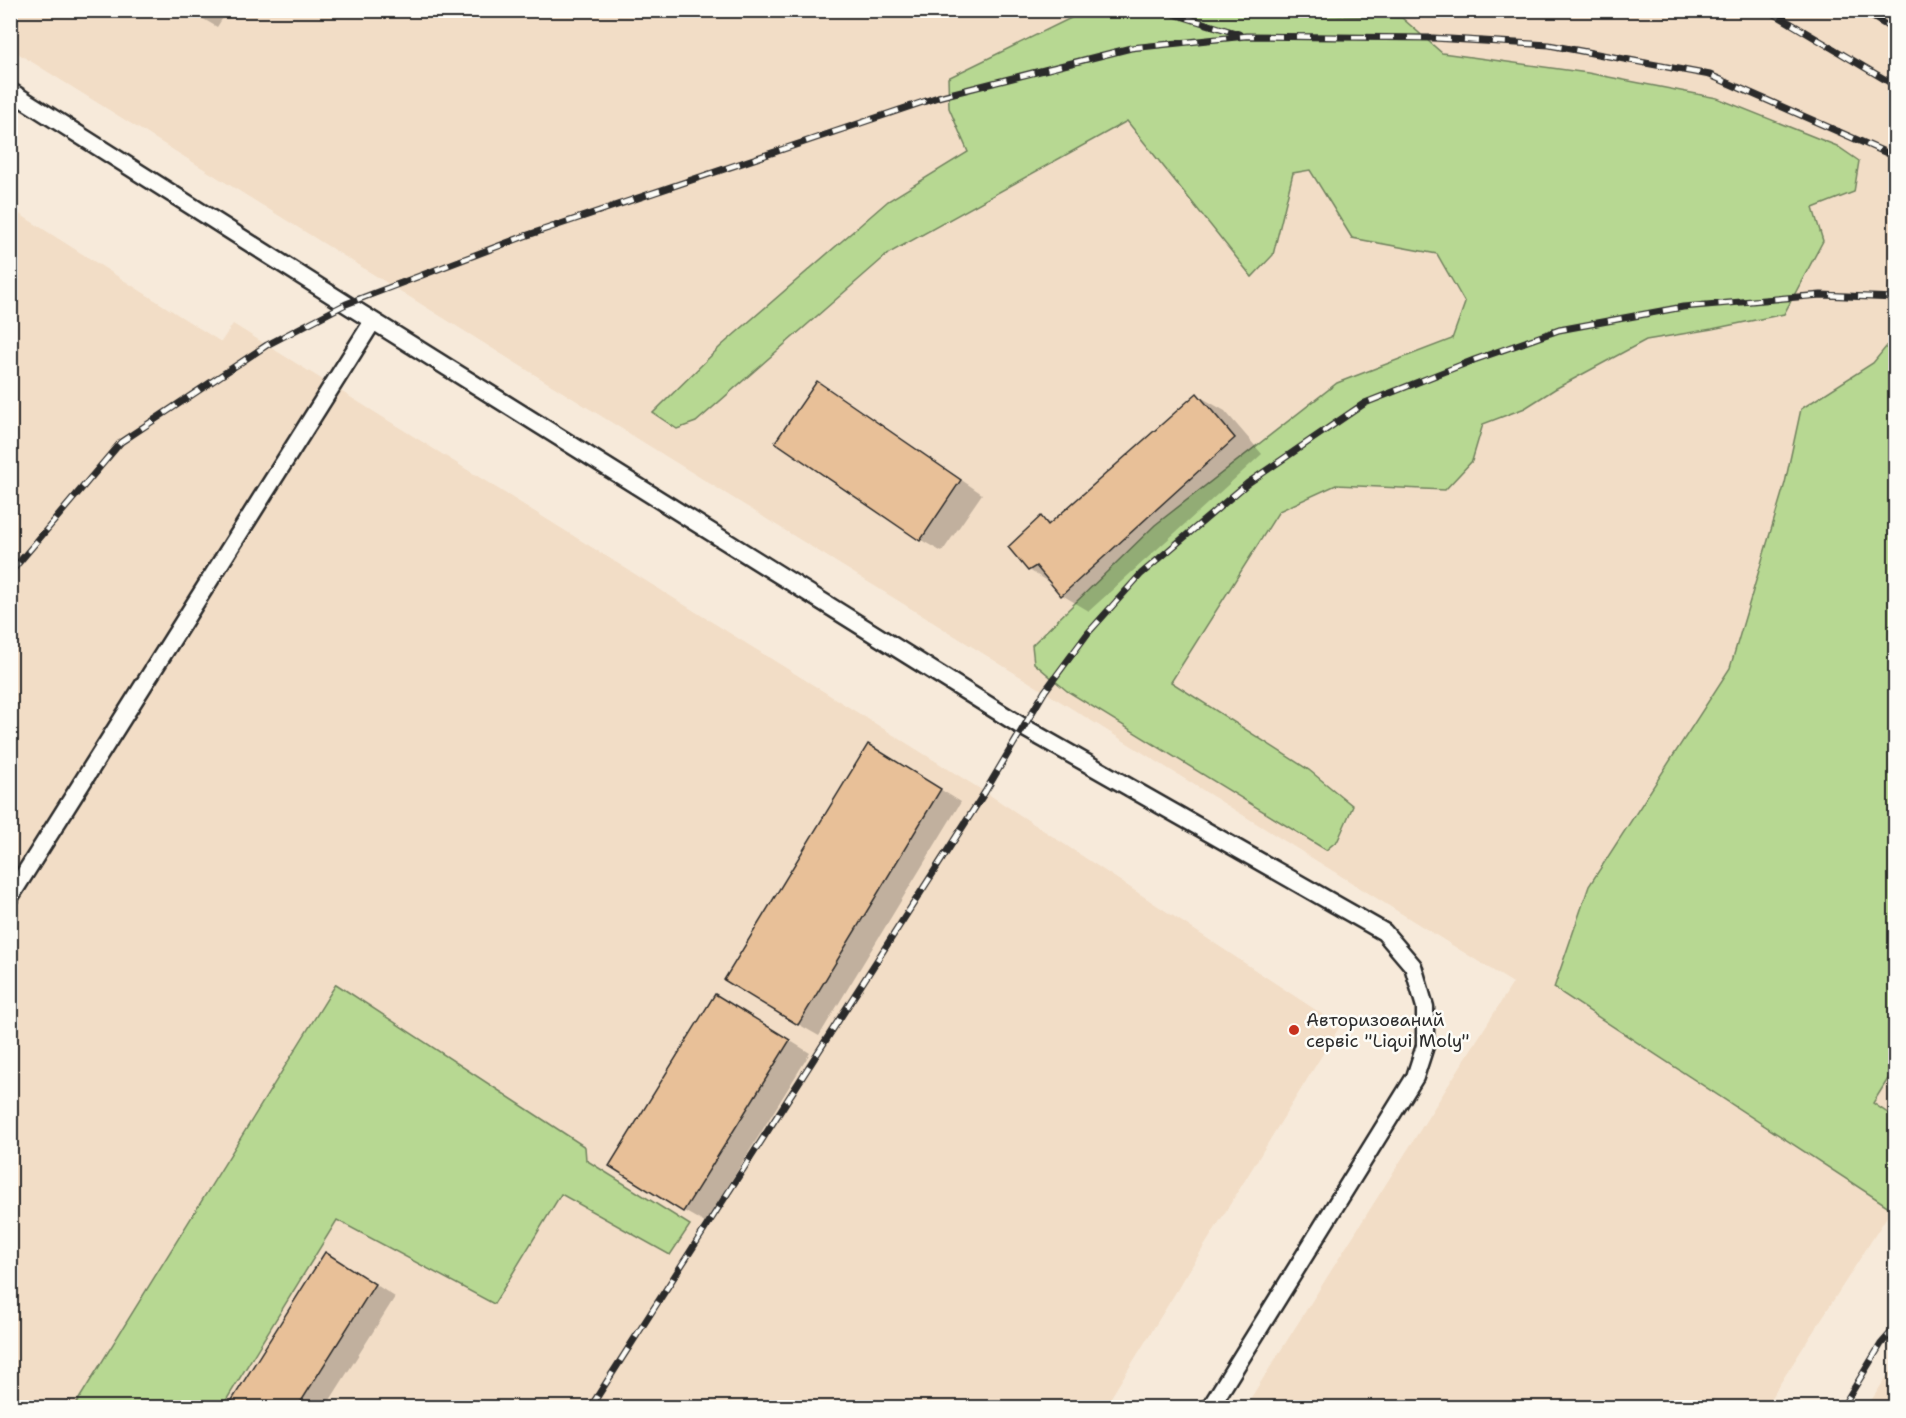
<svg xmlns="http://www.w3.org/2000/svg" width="1906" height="1418" font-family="'Shantell Sans',sans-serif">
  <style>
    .built { fill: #f2ddc6 }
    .green { fill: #b7d892; stroke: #71825e; stroke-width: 1.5 }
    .shadow { fill: #0003 }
    .building { fill: #e8c098; stroke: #2b2b2b; stroke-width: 1.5 }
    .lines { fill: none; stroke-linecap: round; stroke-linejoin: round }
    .lane-casing { stroke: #2b2b2b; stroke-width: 21 }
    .lane { stroke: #fdfcf7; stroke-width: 16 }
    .rail-casing { stroke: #2b2b2b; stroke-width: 7 }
    .rail { stroke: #fdfcf7; stroke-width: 4.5; stroke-dasharray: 14; stroke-linecap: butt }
    .poi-dot { fill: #c8321e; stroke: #fdfcf7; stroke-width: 2 }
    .labels { text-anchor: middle; stroke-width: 5; stroke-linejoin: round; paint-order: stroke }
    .poi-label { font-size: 18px; fill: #2b2b2b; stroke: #fdfcf7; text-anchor: start }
  </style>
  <rect width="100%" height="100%" fill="#f7eada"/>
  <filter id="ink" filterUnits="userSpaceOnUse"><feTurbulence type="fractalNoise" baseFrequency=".0167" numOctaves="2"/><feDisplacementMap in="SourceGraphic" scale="12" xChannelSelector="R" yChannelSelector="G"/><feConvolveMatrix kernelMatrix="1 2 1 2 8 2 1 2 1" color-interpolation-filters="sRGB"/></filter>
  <g filter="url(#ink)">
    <!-- built -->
    <path class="built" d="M1889 10 1895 14V1204L1765 1407H1245L1513 983 11 49 10 11Z
      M10 208 221 342 233 324 985 792 1340 1026 1105 1407H11Z
      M1895 1363V1407H1867L1895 1364Z"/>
    <!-- green -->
    <path class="green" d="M1090 11H1232L1402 18 1442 53 1588 73 1717 98 1837 146 1859 161 1854 192 1813 208 1823 241 1784 314 1712 329 1646 340 1555 389 1525 408 1483 424 1472 461 1445 490 1336 485 1279 511 1171 682 1309 770 1353 806 1338 840 1326 850 1067 691 1034 663 1032 645 1155 525 1337 383 1452 339 1465 303 1437 254 1352 238 1310 170 1293 173 1273 255 1252 277 1127 121 889 253 696 422 677 429 653 413 721 346 888 201 968 152 949 108 948 78 1075 16Z
      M1895 336 1896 1066 1873 1103 1895 1118V1211L1554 988 1589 886 1730 668 1785 483 1801 409 1873 363Z
      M336 984 585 1147 586 1160 690 1225 670 1255 561 1194 494 1304 337 1220 222 1407H74Z"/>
    <!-- shadow -->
    <path class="shadow" d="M188 10H228L217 27Z
      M817 383 838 395 982 494 942 552 921 540Z
      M1197 395 1225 411 1262 454 1089 611 1062 595 1053 585 1029 570 1041 518 1051 524Z
      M889 758 961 802 819 1036 798 1024Z
      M737 1008 810 1053 705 1223 684 1211Z
      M347 1266 395 1297 325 1408H229Z"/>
    <!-- building -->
    <path class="building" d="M817 381 961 480 920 541 775 442Z
      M1197 393 1235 438 1061 596 1036 566 1028 571 1008 547 1041 516 1048 525Z
      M868 744 941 789 798 1025 724 980Z
      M715 994 790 1040 683 1212 609 1166Z
      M325 1252 375 1284 297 1408H227Z"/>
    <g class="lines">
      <!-- lane casing -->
      <g class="lane-casing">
        <path id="lane" d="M10 91 346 304 1023 727 1384 932 1413 966 1425 1007V1046L1415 1077 1210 1408
          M10 897 373 321"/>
      </g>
      <!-- lane -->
      <use href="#lane" class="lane"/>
      <!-- rail casing -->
      <g class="rail-casing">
        <path id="rail" d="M1161 10 1239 34
          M1768 10 1896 86
          M1861 10 1896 31
          M10 573 121 442 267 345 346 304 525 236 938 97 1131 48 1246 36 1433 38 1549 45 1710 75 1896 157
          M590 1408 985 792 1045 691 1088 633 1141 574 1248 483 1365 403 1474 360 1559 330 1683 307 1821 295 1896 298
          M1842 1408 1881 1344 1896 1327"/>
      </g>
      <!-- rail -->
      <use href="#rail" class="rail"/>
    </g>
  </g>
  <!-- markers -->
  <circle class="poi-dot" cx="1294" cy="1030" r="6"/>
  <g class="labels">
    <!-- poi labels -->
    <g class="poi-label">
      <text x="1306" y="1026">Авторизований<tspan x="1306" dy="21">сервіс "Liqui Moly"</tspan></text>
    </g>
  </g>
  <!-- margin -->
  <rect width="1906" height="1418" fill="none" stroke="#fdfcf7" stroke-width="36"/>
  <rect x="18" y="18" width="1870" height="1382" fill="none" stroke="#2b2b2b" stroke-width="2" filter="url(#ink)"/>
</svg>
